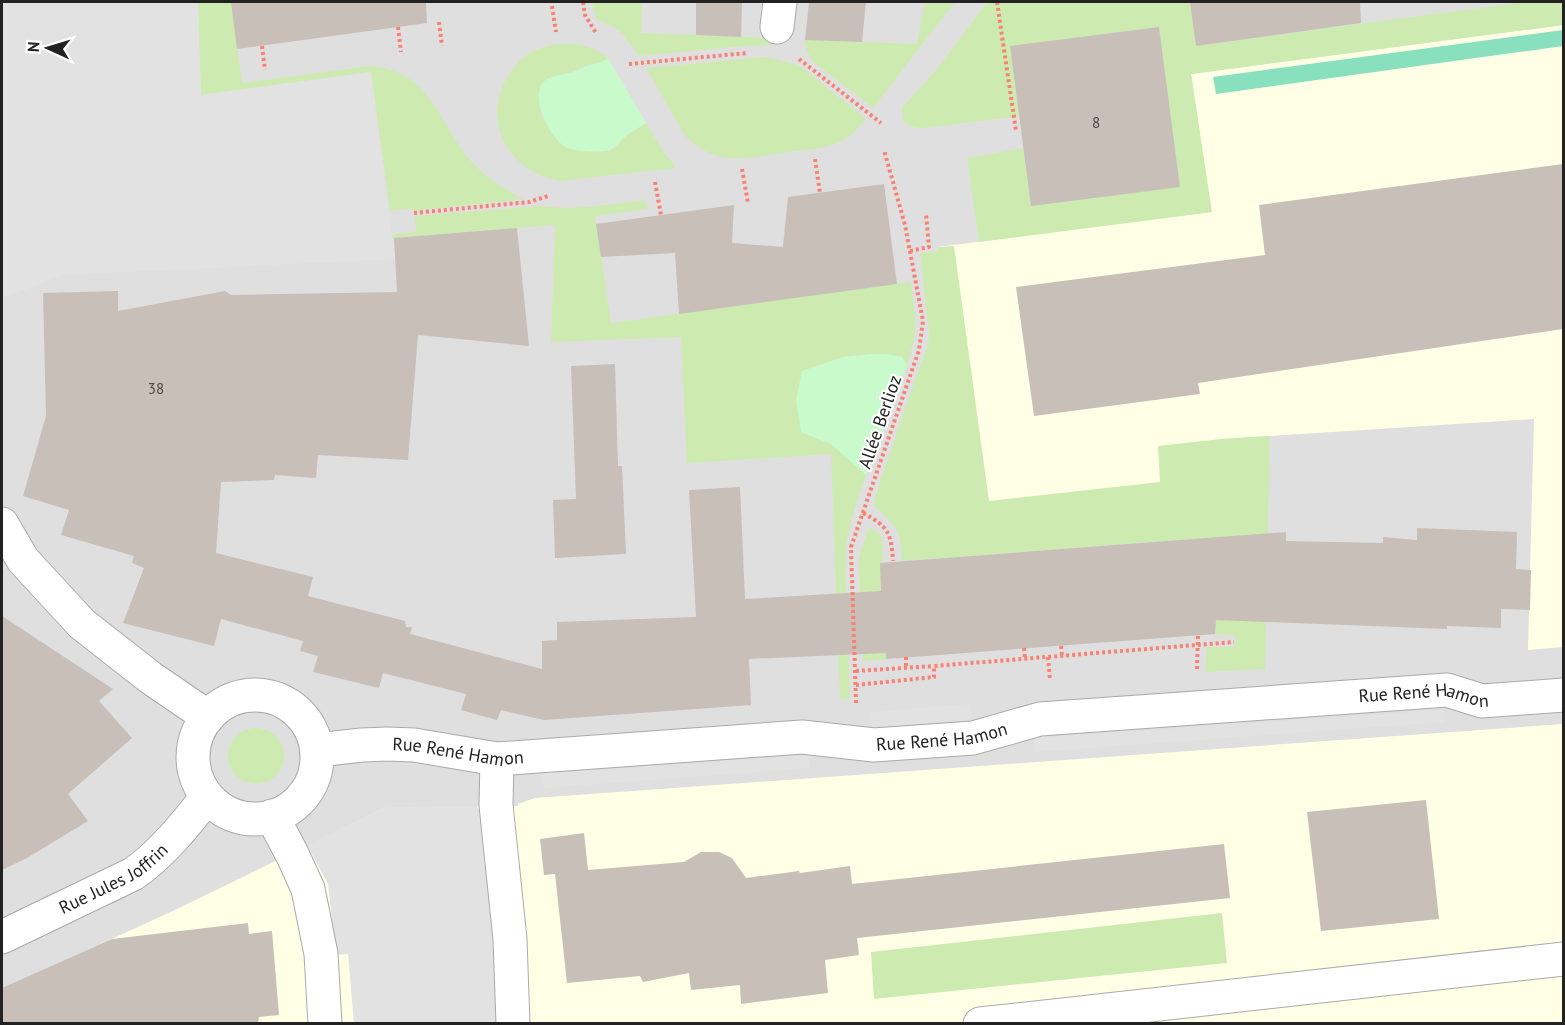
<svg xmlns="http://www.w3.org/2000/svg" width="1565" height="1025" font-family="'PT Sans',sans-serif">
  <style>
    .residential { fill: #e0dfdf }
    .education { fill: #ffffe5 }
    .grass { fill: #cdebb0 }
    .park { fill: #c8facc }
    .pitch { fill: #88e0be }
    .parking { fill: #e2e2e2 }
    .building { fill: #c7bfb8 }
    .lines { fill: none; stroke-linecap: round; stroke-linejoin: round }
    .minor-casing { stroke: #a9a9a9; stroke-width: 35 }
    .path { stroke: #fa8072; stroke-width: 4; stroke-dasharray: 3 3; stroke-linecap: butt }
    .minor { stroke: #fff; stroke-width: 33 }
    .labels { text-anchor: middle; stroke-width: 4.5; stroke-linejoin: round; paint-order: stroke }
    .number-label { font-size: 15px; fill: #4b4948 }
    .street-label { font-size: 18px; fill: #222; stroke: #fff }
  </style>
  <rect width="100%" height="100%" fill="#f2efe9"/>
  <!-- residential -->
  <path class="residential" d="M2 2H1563V1023L2 1024Z"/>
  <!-- education -->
  <path class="education" d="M1563 25V647L1528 650 1534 419 1222 439 1219 500 958 519 941 343 938 247 1211 212 1191 74Z
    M1563 724V1023L2 1024V989L175 910 384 808 518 806V804L535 798Z"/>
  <!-- grass -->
  <path class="grass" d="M198 2H231L242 83 370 66C431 70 438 123 471 161 486 178 504 189 524 199L412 211 411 208 390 211 371 72 200 95Z
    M592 2H642L641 33 779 38 778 43 766 46H746L639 56 623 35 614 27 596 19Z
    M925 2H955L873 108 812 61 807 51 805 40 917 44Z
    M987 2H1190L1196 46 1524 2H1563V25L1191 74 1212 212 979 242 967 158 1023 148 1031 205 1180 187 1159 27 1010 46 1019 116 927 128C918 128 910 128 903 121L902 108 936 70Z
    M556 44C575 43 593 45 608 58 601 64 596 63 588 65 579 68 573 73 563 74L540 107 542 117 554 136 594 152 610 150 626 136 646 123 665 154 675 165 674 168 561 181C515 174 483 131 503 85 510 71 519 58 534 51 541 47 549 46 556 44Z
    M765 57 796 64 804 69 865 118C858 131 847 139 833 145 818 149 802 150 787 152 745 158 719 168 685 136L646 68Z
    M645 200 648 209 595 216 611 323 911 282 915 313V337L907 365 902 357 872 354 843 357 802 371 801 432 831 444 866 475C856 503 847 530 845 560L850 698 840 699 831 454 687 463 681 337 551 342 555 225 393 238 392 234 416 232 415 216 541 206C576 211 611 204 645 200Z
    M954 246 989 501 1160 482 1158 446 1221 439 1270 436 1265 669 1205 672 1207 647H1234L1235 635 1215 634 1218 537 902 561C901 531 896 525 874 506V499L915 379 928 346 929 333 920 253 938 251V247Z
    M869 528C886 532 883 548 883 562L880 563 886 659 863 661 859 567V557Z
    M228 756a28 28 0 1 1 56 0a28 28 0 1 1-56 0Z
    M1222 913 1227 963 874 999 871 952Z"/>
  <!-- park -->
  <path class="park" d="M608 58 646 123C640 127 633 131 627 135 621 140 616 148 609 150 600 153 572 152 564 146 550 137 532 102 541 85 547 75 560 76 570 73 576 72 581 68 587 66 595 63 601 64 608 58Z
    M872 354H887L902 357 907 365 866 475 831 444 801 432 796 400 802 371 843 357Z"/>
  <!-- pitch -->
  <path class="pitch" d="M1563 30V46L1216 94 1213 77Z"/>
  <!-- parking -->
  <path class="parking" d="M2 2H198L201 95 371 72 395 259 63 275 2 298Z
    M971 704 972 720 872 727 871 712Z
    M1443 710 1444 722 1034 752 1035 738Z
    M808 755 810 768 544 788 540 774Z
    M439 806H477L486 824 501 1013 497 1023H354L348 954 336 955 328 884 307 845 384 808Z"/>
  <!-- building -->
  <path class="building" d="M231 2H426L427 23 237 49Z
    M696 2H742L741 37 696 35Z
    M809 2H866L862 42 805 40Z
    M1190 2H1360L1361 23 1196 46Z
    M1159 27 1180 187 1031 206 1010 46Z
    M1563 164V329L1198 383 1200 394 1034 416 1016 287 1265 255 1259 205Z
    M884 184 897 284 679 314 675 253 601 257 596 224 734 205 732 243 783 247 788 197Z
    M517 228 529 346 418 335 408 460 318 455 316 478 275 475 274 480 221 482 216 553 313 577 308 596 405 621 406 627H412L410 634 542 669V641L557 640V622L696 617 689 490 740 487 745 599 881 591 880 563 1286 532V541L1383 543V537L1417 540V528L1517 532 1516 569 1531 570 1530 610 1501 609V628L1447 626V629L1216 620 1215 634 886 659V653L749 659 751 705 544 720 501 710 497 720 461 710 466 694 383 673 379 688 313 672 318 656 300 651 303 641 221 619 214 646 123 623 144 568 132 563 134 556 61 535 69 510 23 496 46 416 43 293 118 291V311L225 291 231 295 397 292 394 238Z
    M615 364 618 466H622L626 554 555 558 553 500 576 499 571 366Z
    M2 616 113 689 99 701 132 738 68 794 88 821 27 858 2 870Z
    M1426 800 1439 919 1321 931 1307 812Z
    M584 833 588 870 684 862 701 852H719L732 858 746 878 799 871 800 873 850 866 852 884 1224 844 1230 898 857 938 859 955 825 960 828 993 741 1004 740 985 691 990 689 973 643 982 640 976 567 983 555 874 544 875 540 839Z
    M248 923 249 934 272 931 279 1015 259 1017 258 1023H2V988L112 939Z"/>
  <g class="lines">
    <!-- minor casing -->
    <g class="minor-casing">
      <g id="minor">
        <path d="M777 27 780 2"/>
        <path d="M2 524 23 560 82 624 151 678 208 717"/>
        <circle cx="255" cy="757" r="62"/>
        <path id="s1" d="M318 750 362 745 387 744 414 745 497 759 802 737 874 745 973 738 1040 719 1447 690 1482 701 1564 695"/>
        <path d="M497 759 496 805 510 939 513 1024"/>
        <path d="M272 816 293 856 308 889 321 954 325 1024"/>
        <path id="s2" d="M2 937 133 874C161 855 186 824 207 797"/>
        <path d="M980 1024 1564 959"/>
      </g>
    </g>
    <!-- path -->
    <path class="path" d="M583 2 585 15 596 33
      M997 2 1016 131
      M552 6 556 32
      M439 22 442 46
      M398 27 401 52
      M262 46 265 70
      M799 59 881 123
      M629 64 747 53
      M815 159 820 193
      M742 169 748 203
      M655 182 661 215
      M414 213 529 202 548 196
      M910 251 929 247 926 214
      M863 513C889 527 891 533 893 561
      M1061 646 1062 656
      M1024 648 1025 659
      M906 657V669
      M1048 657 1050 680
      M1197 669 1198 635
      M856 671 934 666
      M856 685 934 677V666L1234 642
      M856 703 851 547 919 350 923 321 905 225 884 150"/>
    <!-- minor -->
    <use href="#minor" class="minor"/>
  </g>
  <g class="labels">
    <!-- number labels -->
    <g class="number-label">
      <text x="1096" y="128">8</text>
      <text x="156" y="394">38</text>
    </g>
    <!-- street labels -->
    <g class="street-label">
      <text transform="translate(880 422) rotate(-71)" y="6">Allée Berlioz</text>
      <text dy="6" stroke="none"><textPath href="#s1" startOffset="1113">Rue René Hamon</textPath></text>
      <text dy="6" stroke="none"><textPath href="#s1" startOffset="627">Rue René Hamon</textPath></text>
      <text dy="6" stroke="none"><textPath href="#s1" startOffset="141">Rue René Hamon</textPath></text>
      <text dy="6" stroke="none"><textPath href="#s2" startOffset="126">Rue Jules Joffrin</textPath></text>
    </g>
  </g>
  <!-- border -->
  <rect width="1565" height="1025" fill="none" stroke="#222222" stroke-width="6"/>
  <!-- north arrow -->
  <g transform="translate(48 48) rotate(274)" stroke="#ffffff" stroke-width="4.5" paint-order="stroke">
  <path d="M0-4.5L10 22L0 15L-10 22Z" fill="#222222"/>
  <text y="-9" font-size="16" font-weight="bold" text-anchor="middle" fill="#222222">N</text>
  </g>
</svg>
